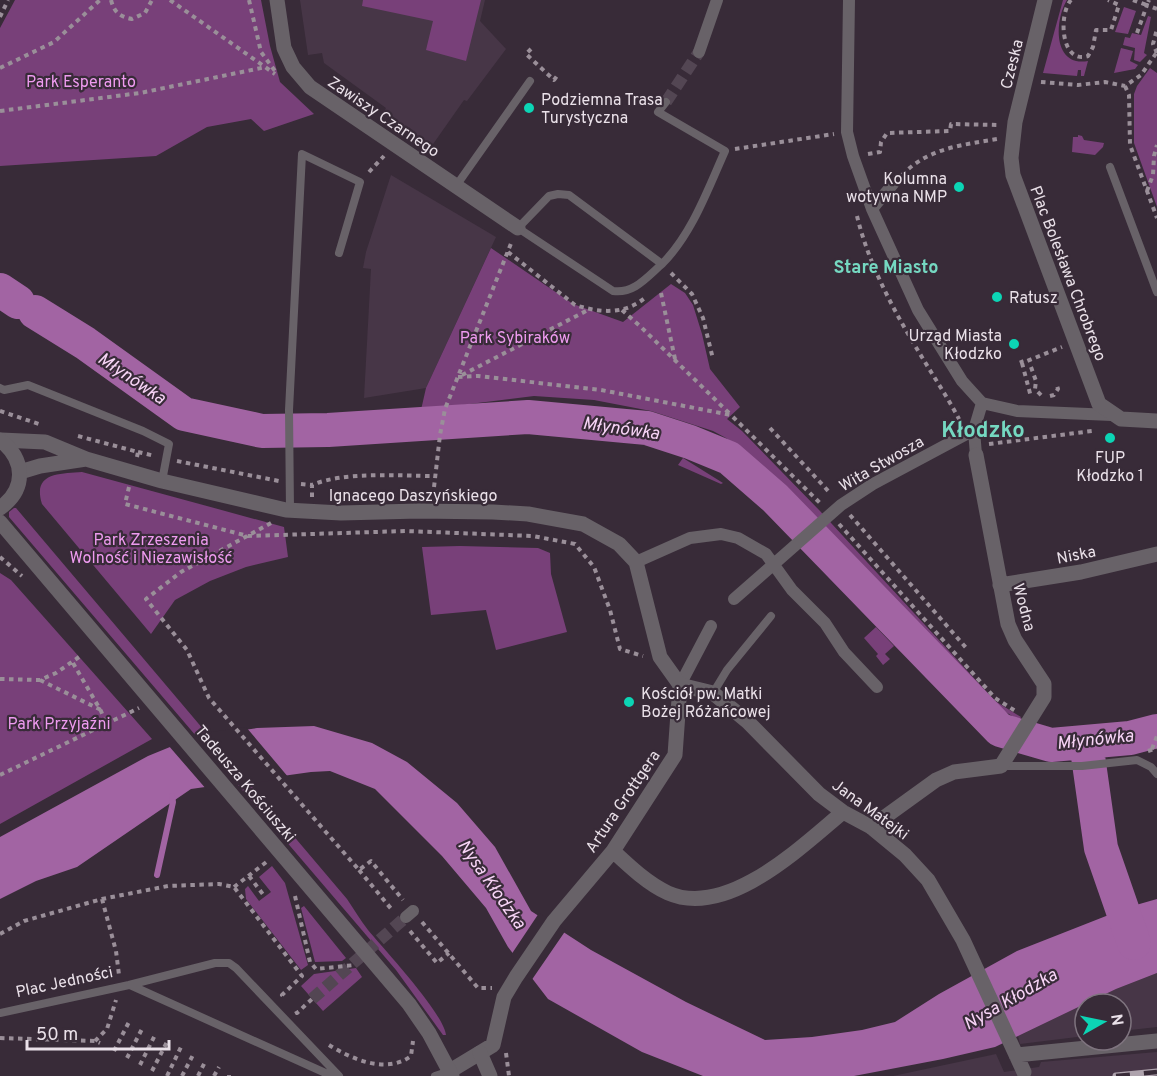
<svg xmlns="http://www.w3.org/2000/svg" width="1157" height="1076" font-family="Overpass,sans-serif">
  <style>
    .built { fill: #473647 }
    .green { fill: #784079 }
    .water { fill: #a264a3 }
    .pier { fill: #382b38 }
    .lines { fill: none; stroke-linecap: round; stroke-linejoin: round }
    .stream { stroke: #a264a3; stroke-width: 6 }
    .river { stroke: #a264a3; stroke-width: 34 }
    .pedestrian-tunnel { stroke: #534653; stroke-width: 12; stroke-dasharray: 12 6; stroke-linecap: butt }
    .path { stroke: #9a8f99; stroke-width: 4; stroke-dasharray: 4.5 4.5; stroke-linecap: butt }
    .service { stroke: #686268; stroke-width: 8 }
    .pedestrian { stroke: #686268; stroke-width: 12 }
    .minor { stroke: #686268; stroke-width: 15 }
    .tertiary { stroke: #686268; stroke-width: 15 }
    .rail-casing { stroke: #aea3ad; stroke-width: 7 }
    .rail { stroke: #382b38; stroke-width: 4.5; stroke-dasharray: 14; stroke-linecap: butt }
    .poi-dot { fill: #0cd5b5; stroke: #382b38; stroke-width: 2 }
    .labels { text-anchor: middle; stroke-width: 4.5; stroke-linejoin: round; paint-order: stroke }
    .street-label { font-size: 16px; fill: #eae1e9; stroke: #382b38 }
    .park-label { font-size: 16px; fill: #ef9bf0; stroke: #382b38 }
    .poi-label { font-size: 16px; fill: #eae1e9; stroke: #382b38; text-anchor: start }
    .neighbourhood-label { font-size: 18px; font-weight: bold; fill: #75d8c1; stroke: #382b38 }
    .water-label { font-size: 18px; font-style: italic; fill: #f8d5f7; stroke: #382b38 }
    .district-label { font-size: 22px; font-weight: bold; fill: #75d8c1; stroke: #382b38 }
  </style>
  <rect width="100%" height="100%" fill="#382b38"/>
  <!-- built -->
  <path class="built" d="M300 0H485L480 21 506 49 467 101 464 100 431 147 384 112 386 108 324 63 322 53 308 55Z
    M391 175 496 237 426 388 364 398 371 269 363 268 366 252Z
    M1157 973V1027L1121 1031V1004H1085V1036L1020 1044 1018 1036 1116 989Z
    M1157 1052V1076H893L996 1054 1004 1072 1039 1067 1041 1062Z"/>
  <!-- green -->
  <path class="green" d="M15 0H261L270 46 280 82 314 114 264 131 251 119 207 127 156 156 0 166V28Z
    M363 0H481L466 61 426 50 433 21 362 6Z
    M1063 0H1067C1054 21 1053 67 1088 61L1084 76H1081V70H1078L1077 76 1043 73Z
    M1124 7 1136 11 1128 34 1115 32Z
    M1148 16 1151 17 1144 53 1147 55 1140 62 1134 60 1135 48 1123 45 1125 37 1130 38 1132 33 1141 35Z
    M1121 48 1133 51 1130 61 1138 65 1135 69 1114 73Z
    M1150 68 1157 73V207L1134 143V94L1137 86Z
    M1078 135 1082 136 1084 140 1104 143 1103 147 1095 155 1072 152 1073 137H1078Z
    M491 248 573 304 623 322 671 284 685 293 693 305 702 334 710 369 740 407 727 419 742 431 820 511 995 701 1021 717 1019 720 994 705 777 479 726 438 713 431 651 411 594 400 534 396 421 410 426 388Z
    M683 458 723 483 721 484 678 465Z
    M82 472 284 527 288 557 246 567 210 581 175 600 151 634 42 504C32 472 60 474 82 472Z
    M14 508H16L347 899C354 909 360 920 368 930 384 949 444 1014 446 1035H443L396 970 9 517V512Z
    M460 546 538 548 550 553 551 574 567 632 496 650 486 610 431 615 422 547Z
    M0 573 11 580 152 739 0 824Z
    M876 627 894 646 885 654 890 659 883 665 876 656 878 654 864 638Z
    M272 866 285 883 308 965 301 970 246 899 245 889 248 886 259 901 271 892 259 877Z
    M304 906 346 958 342 961 315 962 301 908Z
    M356 968 362 977 323 1011 301 986 314 974Z"/>
  <!-- water -->
  <path class="water" d="M314 726 372 743 407 762 457 803 495 847 531 911 591 950 686 1002 765 1040 812 1037 862 1030 895 1022 939 994 1017 951 1129 907 1157 899V973L1116 989 995 1047 943 1059 854 1076H703L642 1052 548 999 508 947 486 908 442 856 375 789 330 771 311 772 191 789 77 867 36 881 0 899V837L148 756 192 738 257 728Z"/>
  <!-- pier -->
  <path class="pier" d="M246 727 289 778 207 790 168 745 191 735Z
    M539 913 566 930 531 981 511 955Z"/>
  <g class="lines">
    <!-- stream -->
    <path class="stream" d="M157 875 173 802 172 796"/>
    <!-- river -->
    <path class="river" d="M0 290 18 302
      M35 312 85 343 184 414 262 431 328 430 528 417 647 428 690 442 729 458 775 498 1000 730 1051 745 1130 738 1157 731
      M1086 742 1101 848 1134 943"/>
    <!-- pedestrian-tunnel -->
    <path class="pedestrian-tunnel" d="M666 102 699 52
      M312 999 406 917"/>
    <!-- path -->
    <path class="path" d="M111 0C114 12 120 17 132 19L145 13 152 0
      M170 0 275 74
      M249 0 261 52 275 71
      M1071 0C1058 15 1061 65 1088 56L1093 47 1096 30H1111L1119 5 1108 0
      M1133 0 1147 5 1149 0
      M0 17 8 0
      M1137 33 1147 5 1157 9
      M531 49 526 54 554 80 557 76
      M1157 53 1153 44 1157 29
      M0 68 54 42 100 0
      M1041 82 1078 85 1105 82 1125 86 1141 75 1157 52
      M1125 86 1129 95 1130 145 1157 218
      M0 111 140 93 266 67
      M735 149 834 134
      M868 154 880 152 881 142 887 133 950 131 951 124 999 125
      M369 172 384 156
      M902 175C928 148 962 145 997 139
      M1147 191 1153 175 1154 156 1157 145
      M857 216C870 270 899 320 928 367 939 385 951 403 961 423
      M508 252 575 305C600 313 625 315 646 297
      M671 273 692 294 703 318 713 359
      M661 293 675 359
      M622 310 642 328 731 415
      M1021 360 1022 363 1062 347
      M1022 363 1031 397
      M1031 367 1036 381 1035 389 1042 396
      M462 375 588 310
      M458 377 478 376 601 390 731 415 820 503
      M1050 396 1054 395 1058 389 1056 383
      M0 411 39 424
      M770 428 831 494
      M78 436 138 452 137 457
      M989 444 1092 431
      M138 452 155 456
      M177 461 279 481
      M301 484 312 485
      M129 487 125 504 248 536 406 531 533 536 575 544 594 567 610 610 620 649 643 656
      M433 496 440 435 445 409 512 241
      M312 497V485C345 471 399 476 435 476
      M850 515 968 650
      M271 523 181 572 146 599 187 650 209 698 359 870 371 861 403 900
      M839 524 995 698 1017 712
      M0 557 22 576
      M73 663 101 711 106 724
      M0 679 40 680 56 673 79 657
      M40 680 101 710
      M1152 749 1157 736
      M1148 751 1157 748
      M0 775 139 708
      M359 870 393 911
      M249 876 265 897
      M234 887 269 860
      M295 896 310 962 316 969 355 965
      M102 899 116 951 119 975
      M422 922 478 988H492
      M410 931 437 963 449 953
      M0 934 24 921 102 899 168 886 219 884 234 887 302 976 282 995 283 996
      M296 1011 297 1013 312 999
      M0 1038 95 1041 100 1043
      M95 1041 107 1029 116 1000
      M329 1045C353 1060 387 1074 411 1056L413 1041
      M114 1051 130 1020
      M506 1053 509 1076
      M127 1058 143 1027
      M140 1065 156 1033
      M152 1071 168 1040
      M167 1076 181 1047
      M182 1076 194 1053
      M198 1076 206 1060
      M214 1076 219 1067
      M229 1076V1075"/>
    <!-- service -->
    <path class="service" d="M1110 167 1157 292
      M456 186 530 81
      M558 194 569 195 662 264C647 277 634 294 613 291L518 228 549 196Z
      M662 264C692 234 708 189 725 151L658 112 666 102
      M0 388 4 390 28 385 143 431 169 444 162 481
      M290 510 289 410 302 154 360 182 339 253
      M713 693 727 670 771 616
      M1001 766H1082L1137 760 1151 767 1157 774
      M130 985 332 1076
      M0 1013 129 985 215 963H229L236 968 339 1076
      M435 1076 450 1071"/>
    <!-- pedestrian -->
    <path class="pedestrian" d="M849 0 847 132 853 156 872 209 918 310 962 381 982 403
      M699 52 717 0
      M872 209 893 184
      M982 403 1017 411 1112 415
      M976 455 974 430 982 403
      M636 562 690 538 721 534 738 538 766 554 792 590 825 623 844 652 877 687
      M734 599 841 505 873 484 974 430
      M680 685 711 626
      M406 917 413 911"/>
    <!-- minor -->
    <path class="minor" d="M277 0 284 48 293 67 310 87 518 228
      M1045 0 1015 122 1011 158 1013 175 1099 404 1121 419 1157 421
      M1 440 45 442 86 459 162 481 286 510 341 513 419 511 493 512 528 514 583 524 619 544 636 562 660 657 680 685
      M20 472 40 466 86 459
      M1000 585 1081 572 1157 554
      M680 685 713 693 748 722 819 794 843 812 871 827 905 855 928 880 963 940 1024 1072
      M871 827 936 780 954 772 1001 766 1044 697V684L1015 640 1008 624 976 455
      M613 851C629 866 648 884 668 893 727 919 801 847 843 812
      M1016 1055 1157 1041
      M450 1071 493 1045 504 997 516 977 554 921 613 851 675 755 680 685"/>
    <!-- tertiary -->
    <path class="tertiary" d="M0 440C25 459 27 489 0 508
      M0 522 409 1004 429 1033 452 1076
      M480 1053 490 1076"/>
    <!-- rail casing -->
    <g class="rail-casing">
      <path id="rail" d="M1116 1076 1157 1072"/>
    </g>
    <!-- rail -->
    <use href="#rail" class="rail"/>
  </g>
  <!-- markers -->
  <g class="poi-dot">
    <circle cx="529" cy="108" r="6"/>
    <circle cx="959" cy="187" r="6"/>
    <circle cx="997" cy="297" r="6"/>
    <circle cx="1014" cy="344" r="6"/>
    <circle cx="1110" cy="438" r="6"/>
    <circle cx="629" cy="702" r="6"/>
  </g>
  <g class="labels">
    <!-- street labels -->
    <g class="street-label">
      <text transform="translate(1011 64) rotate(-76)" y="6">Czeska</text>
      <text transform="translate(384 116) rotate(34)" y="6">Zawiszy Czarnego</text>
      <text transform="translate(1069 273) rotate(69)" y="6">Plac Bolesława Chrobrego</text>
      <text transform="translate(881 463) rotate(-30)" y="6">Wita Stwosza</text>
      <text x="413" y="501">Ignacego Daszyńskiego</text>
      <text transform="translate(1076 554) rotate(-11)" y="6">Niska</text>
      <text transform="translate(1025 607) rotate(75)" y="6">Wodna</text>
      <text transform="translate(246 783) rotate(50)" y="6">Tadeusza Kościuszki</text>
      <text transform="translate(622 801) rotate(-56)" y="6">Artura Grottgera</text>
      <text transform="translate(871 809) rotate(36)" y="6">Jana Matejki</text>
      <text transform="translate(64 981) rotate(-12)" y="6">Plac Jedności</text>
    </g>
    <!-- park labels -->
    <g class="park-label">
      <text x="81" y="87">Park Esperanto</text>
      <text x="515" y="343">Park Sybiraków</text>
      <text x="151" y="545">Park Zrzeszenia<tspan x="151" dy="18">Wolność i Niezawisłość</tspan></text>
      <text x="59" y="729">Park Przyjaźni</text>
    </g>
    <!-- poi labels -->
    <g class="poi-label">
      <text x="541" y="105">Podziemna Trasa<tspan x="541" dy="18">Turystyczna</tspan></text>
      <text x="947" y="184" text-anchor="end">Kolumna<tspan x="947" dy="18">wotywna NMP</tspan></text>
      <text x="1009" y="303">Ratusz</text>
      <text x="1002" y="341" text-anchor="end">Urząd Miasta<tspan x="1002" dy="18">Kłodzko</tspan></text>
      <text x="1110" y="463" text-anchor="middle">FUP<tspan x="1110" dy="18">Kłodzko 1</tspan></text>
      <text x="641" y="699">Kościół pw. Matki<tspan x="641" dy="18">Bożej Różańcowej</tspan></text>
    </g>
    <!-- neighbourhood labels -->
    <g class="neighbourhood-label">
      <text x="886" y="273">Stare Miasto</text>
    </g>
    <!-- water labels -->
    <g class="water-label">
      <text transform="translate(132 378) rotate(34)" y="6">Młynówka</text>
      <text transform="translate(621 428) rotate(8)" y="6">Młynówka</text>
      <text transform="translate(1095 739) rotate(-6)" y="6">Młynówka</text>
      <text transform="translate(492 884) rotate(55)" y="6">Nysa Kłodzka</text>
      <text transform="translate(1010 999) rotate(-30)" y="6">Nysa Kłodzka</text>
    </g>
    <!-- district labels -->
    <g class="district-label">
      <text x="983" y="437">Kłodzko</text>
    </g>
  </g>
  <!-- north arrow -->
  <g transform="translate(1103 1022) rotate(81)"><circle r="28" fill="#382b38" stroke="#7f747f" stroke-width="1.5"/>
  <path d="M0-4.5L10 22L0 15L-10 22Z" fill="#0cd5b5"/>
  <text y="-9" font-size="16" font-weight="bold" text-anchor="middle" fill="#eae1e9">N</text>
  </g>
  <!-- scale -->
  <path d="M27 1040v9h142v-9" fill="none" stroke="#eae1e9" stroke-width="3"/>
  <text x="36" y="1040" font-size="18" fill="#eae1e9" stroke="#382b38" stroke-width="4.5" paint-order="stroke">50 m</text>
</svg>
